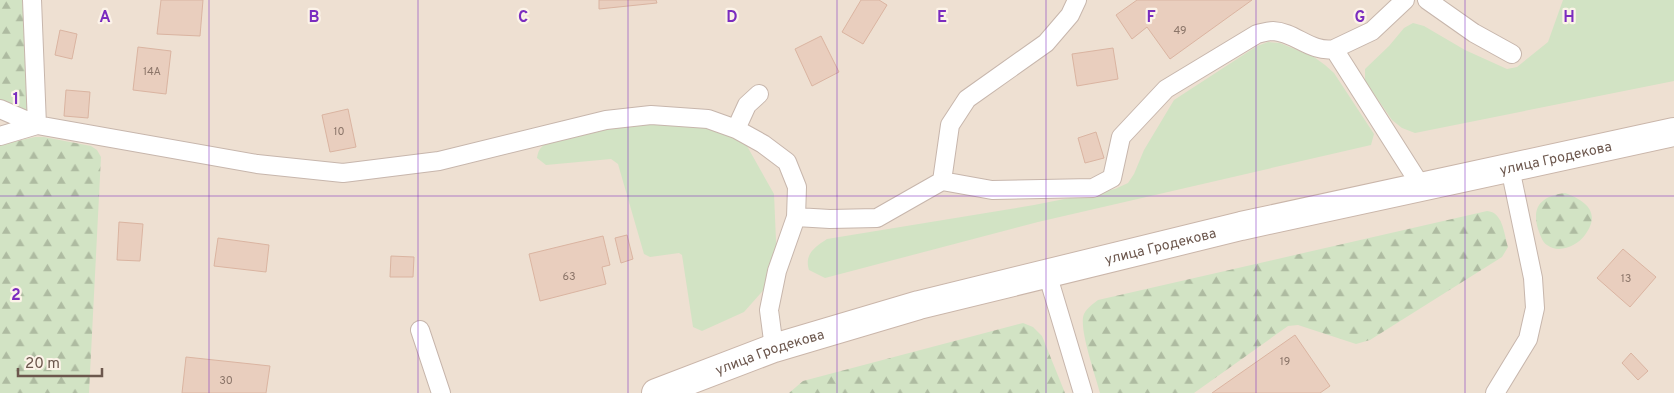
<svg xmlns="http://www.w3.org/2000/svg" width="1674" height="393" font-family="Overpass,sans-serif">
  <style>
    .residential { fill: #eee0d2 }
    .grass { fill: #d2e3c4 }
    .forest { fill: url(#forest-firs) }
    .building { fill: #e9cebe; stroke: #dab4a1 }
    .lines { fill: none; stroke-linecap: round; stroke-linejoin: round }
    .lane-casing { stroke: #c7b6ac; stroke-width: 20 }
    .secondary-casing { stroke: #cab6aa; stroke-width: 30 }
    .lane { stroke: #fff; stroke-width: 18 }
    .secondary { stroke: #fff; stroke-width: 28 }
    .grid { fill: none; stroke: #7b2cbf; stroke-width: 1; stroke-opacity: 0.55 }
    .labels { text-anchor: middle; stroke-width: 4.5; stroke-linejoin: round; paint-order: stroke }
    .number-label { font-size: 11px; fill: #8b7569 }
    .street-label { font-size: 14px; fill: #6c574d; stroke: #fcf3e8 }
    .grid-label { font-size: 16px; text-anchor: middle; font-weight: bold; fill: #7b2cbf; stroke: #fcf3e8; stroke-width: 4.5; stroke-linejoin: round; paint-order: stroke }
  </style>
  <defs>
    <pattern id="forest-firs" width="22" height="20" patternUnits="userSpaceOnUse" patternTransform="scale(1.25)"><rect width="22" height="20" fill="#d2e3c4"/><path d="M5 1l3.5 6h-7zM16 11l3.5 6h-7z" fill="#aebba1"/></pattern>
  </defs>
  <rect width="100%" height="100%" fill="#f8efe3"/>
  <!-- residential -->
  <path class="residential" d="M0 0H1674V393H0Z"/>
  <!-- grass -->
  <path class="grass" d="M1563 0H1674V81L1415 133 1402 128 1392 120 1365 81V69L1389 46 1404 28 1413 23 1424 26 1465 50 1507 69 1517 67 1548 42Z
    M1268 42 1280 43 1314 57 1325 65 1334 73 1374 134 1371 145 1038 222 825 278 809 270C804 254 815 247 827 239L1034 205 1115 189 1128 183 1134 174 1144 150 1174 100 1257 46Z
    M651 121 703 125 727 133 747 146 774 194 777 263 769 284 744 312 702 331 693 327 682 255 679 253 650 257 644 254 618 164 611 159 546 165 537 158C538 149 542 146 549 141L606 125Z"/>
  <!-- forest -->
  <path class="forest" d="M0 0H26L28 107 25 111 0 102Z
    M35 137H44L91 146 97 150 101 157 89 393H0V145Z
    M1565 193C1587 201 1601 213 1585 235 1577 246 1559 254 1547 245 1542 242 1540 234 1538 229 1531 205 1543 196 1565 193Z
    M1487 211C1503 212 1504 234 1508 247L1502 257 1370 340 1356 344 1298 325 1288 326 1194 393H1100C1096 377 1078 327 1084 314 1087 308 1093 304 1098 300Z
    M1023 323 1033 327 1042 336 1065 393H789L803 381Z"/>
  <!-- building -->
  <path class="building" d="M161 0H203L200 36 157 34Z
    M599 0H656L657 3 599 9Z
    M861 0H879L887 5 863 44 842 32Z
    M1137 0H1252L1170 59 1147 27 1132 39 1116 15Z
    M60 30 77 34 72 59 55 55Z
    M821 36 839 72 812 86 795 49Z
    M138 47 171 51 166 94 133 90Z
    M1113 48 1118 79 1077 86 1072 54Z
    M66 90 90 92 88 118 64 116Z
    M348 109 356 147 330 152 322 115Z
    M1096 132 1104 158 1085 163 1078 138Z
    M119 222 143 224 140 261 117 260Z
    M627 235 633 259 621 263 615 238Z
    M603 236 610 265 602 267 606 284 540 301 529 254Z
    M218 238 269 245 266 272 214 266Z
    M1623 249 1656 277 1630 307 1597 278Z
    M391 256 414 257 413 277H390Z
    M1295 335 1330 386 1320 393H1212Z
    M1631 353 1648 371 1638 380 1622 363Z
    M186 357 270 366 266 393H182Z"/>
  <g class="lines">
    <!-- lane casing -->
    <g class="lane-casing">
      <path id="lane" d="M1405 0 1372 31 1334 49 1421 186
        M1427 0 1474 33 1512 54
        M0 109 37 125 257 164 343 173 439 161 606 120 651 115 708 119 736 129 763 144 787 162 797 187 796 217 830 219 877 218 942 181 992 190 1093 188 1112 178 1121 137 1166 89 1257 34C1262 33 1267 31 1273 31 1295 32 1311 53 1334 49
        M736 129 747 105 759 94
        M0 136 37 125 32 0
        M942 181 950 125 967 99 1046 43 1070 15 1077 0
        M1047 273 1083 393
        M420 330 441 393
        M774 348 769 310 777 271 796 217
        M1495 393 1528 339 1535 308 1533 278 1510 168"/>
    </g>
    <!-- secondary casing -->
    <g class="secondary-casing">
      <g id="secondary">
        <path id="s1" d="M656 393 774 348 919 305 1241 226 1674 132"/>
      </g>
    </g>
    <!-- lane -->
    <use href="#lane" class="lane"/>
    <!-- secondary -->
    <use href="#secondary" class="secondary"/>
  </g>
  <!-- grid -->
  <path class="grid" d="M209 0V393M418 0V393M628 0V393M837 0V393M1046 0V393M1256 0V393M1465 0V393M0 196H1674"/>
  <g class="labels">
    <!-- number labels -->
    <g class="number-label">
      <text x="1180" y="34">49</text>
      <text x="152" y="75">14А</text>
      <text x="339" y="135">10</text>
      <text x="569" y="280">63</text>
      <text x="1626" y="282">13</text>
      <text x="1285" y="365">19</text>
      <text x="226" y="384">30</text>
    </g>
    <!-- street labels -->
    <g class="street-label">
      <text dy="5" stroke="none"><textPath href="#s1" startOffset="931">улица Гродекова</textPath></text>
      <text dy="5" stroke="none"><textPath href="#s1" startOffset="526">улица Гродекова</textPath></text>
      <text dy="5" stroke="none"><textPath href="#s1" startOffset="121">улица Гродекова</textPath></text>
    </g>
  </g>
  <g class="grid-label">
    <text x="105" y="22">A</text>
    <text x="314" y="22">B</text>
    <text x="523" y="22">C</text>
    <text x="732" y="22">D</text>
    <text x="942" y="22">E</text>
    <text x="1151" y="22">F</text>
    <text x="1360" y="22">G</text>
    <text x="1569" y="22">H</text>
    <text x="16" y="104">1</text>
    <text x="16" y="300">2</text>
  </g>
  <!-- scale -->
  <path d="M18 368v8h84v-8" fill="none" stroke="#6c574d" stroke-width="2.5"/>
  <text x="25" y="368" font-size="15" fill="#6c574d" stroke="#fcf3e8" stroke-width="4" paint-order="stroke">20 m</text>
</svg>
